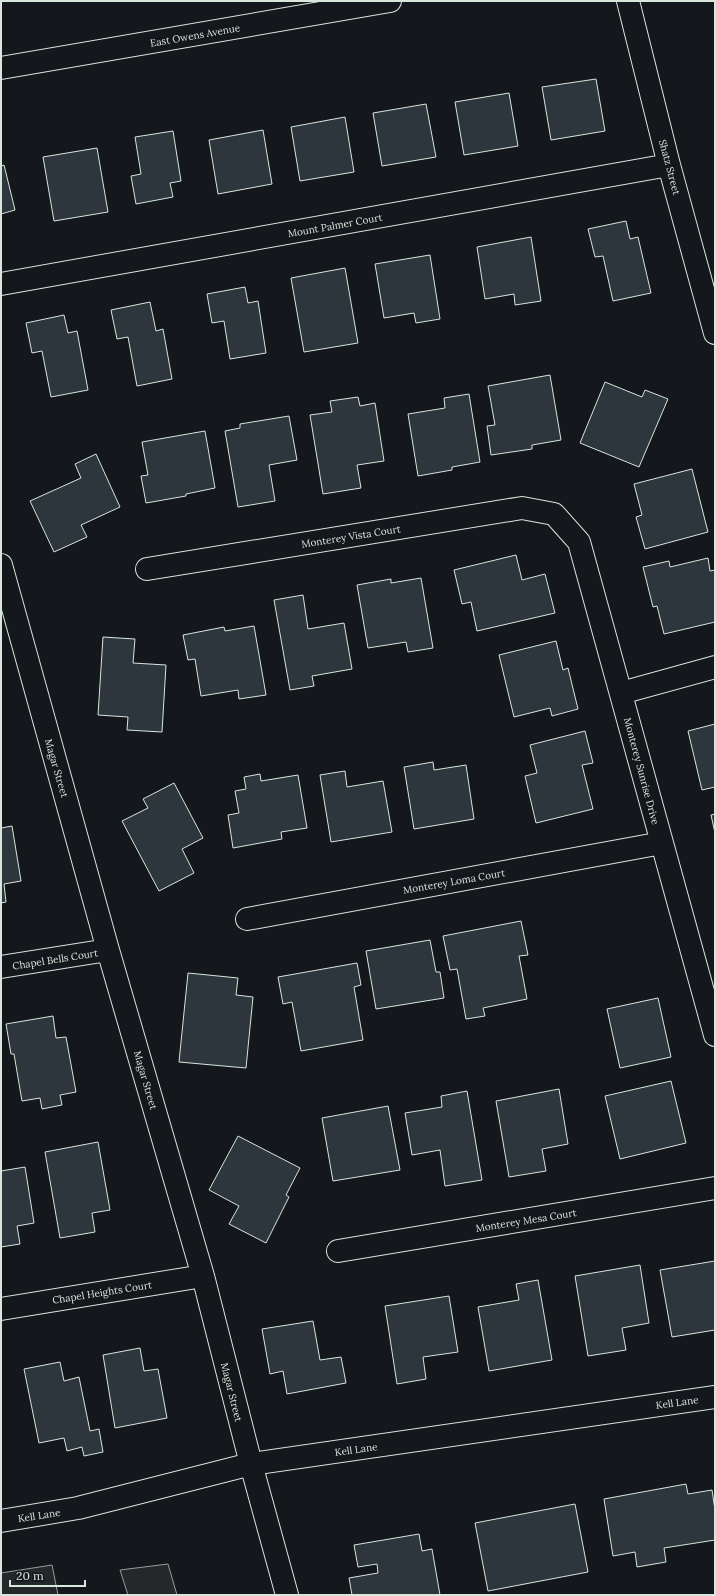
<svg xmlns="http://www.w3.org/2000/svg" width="716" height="1596" font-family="Lora,serif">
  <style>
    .parking { fill: #24282b; stroke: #939e99 }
    .building { fill: #2c363c; stroke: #d8e6dc }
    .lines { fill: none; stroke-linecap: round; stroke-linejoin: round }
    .minor-casing { stroke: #d8e6dc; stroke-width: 24 }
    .secondary-casing { stroke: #d8e6dc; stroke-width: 24 }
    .minor { stroke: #14181c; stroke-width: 22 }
    .secondary { stroke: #14181c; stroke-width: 22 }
    .labels { text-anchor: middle; stroke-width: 3; stroke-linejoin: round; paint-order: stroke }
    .street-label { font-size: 10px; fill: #d8e6dc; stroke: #14181c }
  </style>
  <rect width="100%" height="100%" fill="#14181c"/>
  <!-- parking -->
  <path class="parking" d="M168 1564 177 1595H128L120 1570Z
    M52 1565 58 1595H1V1573Z"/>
  <!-- building -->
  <path class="building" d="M596 79 605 131 551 140 542 87Z
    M509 93 518 146 464 155 455 102Z
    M426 104 436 157 382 166 373 113Z
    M345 117 354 172 300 181 291 127Z
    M263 130 272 184 218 194 209 140Z
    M173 131 181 181 170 183 173 197 136 204 131 176 141 174 135 137Z
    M97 148 108 212 54 221 43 157Z
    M4 165 15 210 1 214V166Z
    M626 221 630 239 638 237 651 293 613 301 603 256 595 257 588 229Z
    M531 237 541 301 515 305 514 294 485 299 477 247Z
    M430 255 440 319 416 323 414 313 384 318 375 264Z
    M345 268 358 343 304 352 291 278Z
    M245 287 248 303 258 301 266 353 230 359 224 321 212 323 207 294Z
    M150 302 156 331 163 329 172 379 137 386 128 337 117 339 111 310Z
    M64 315 68 333 77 331 88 390 51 397 42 351 32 353 26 323Z
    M550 375 561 440 532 445V449L491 455 487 426 495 425 488 386Z
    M605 382 642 397 645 390 668 399 639 467 580 443Z
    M469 394 480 462 452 467V470L418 476 408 414 445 408 444 398Z
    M358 397 360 406 375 403 384 461 357 465 361 488 323 494 310 415 332 412 330 401Z
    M289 416 297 460 269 465 275 501 238 507 225 431 240 428V424Z
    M205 431 215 488 186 494V496L146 503 141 476 148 475 142 442Z
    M96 454 120 507 81 525 87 537 54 552 30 501 81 478 75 464Z
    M692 469 708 532 645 549 636 517 642 515 634 484Z
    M516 555 522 580 545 574 555 613 477 631 471 602 462 604 454 570Z
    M708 558 710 571 715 570V622L664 634 657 606 653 607 643 567 669 561 670 567Z
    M421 578 433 648 408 652 406 642 368 648 357 585 391 579V583Z
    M303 595 308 629 344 623 352 669 312 676 314 686 290 690 274 600Z
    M254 626 266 695 239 699 238 690 201 696 195 659 188 660 183 635 224 627 225 631Z
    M103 637 135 639 133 663 166 665 162 732 127 730 128 717 98 715Z
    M556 641 563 670 568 668 578 709 552 716 550 708 514 717 499 655Z
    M715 724V787L702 790 688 731Z
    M585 731 593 763 582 765 593 809 536 823 525 776 537 773 530 745Z
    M433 762 434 770 466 765 474 819 414 829 404 767Z
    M345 771 347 787 383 781 392 832 331 842 320 775Z
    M260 774 261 781 298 775 307 828 281 832 282 839 233 848 228 815 239 813 235 791 246 789 244 777Z
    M174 783 203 838 182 849 194 873 159 891 122 821 148 808 143 799Z
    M715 814V833L711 815Z
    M12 826 21 881 4 884 6 902 1 903V828Z
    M521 921 528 955 519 956 527 999 483 1008 485 1016 466 1019 457 969 450 970 443 936Z
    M430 940 436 972H440L444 998 376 1009 366 951Z
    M357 963 361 985 354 987 363 1040 301 1051 292 1002 283 1004 278 977Z
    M188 973 238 978 236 995 253 997 246 1068 179 1062Z
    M658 998 671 1057 620 1068 607 1009Z
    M53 1016 56 1038 66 1037 76 1092 60 1095 62 1105 42 1109 40 1098 22 1101 14 1054H11L6 1024Z
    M671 1081 686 1143 620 1159 605 1096Z
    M559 1089 568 1144 542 1149 546 1171 509 1177 496 1101Z
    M467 1091 482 1180 445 1186 440 1150 412 1155 405 1113 442 1107 441 1096Z
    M388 1106 400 1170 333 1181 322 1118Z
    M238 1136 300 1168 286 1195 289 1197 266 1243 229 1224 239 1206 209 1190Z
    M98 1142 110 1210 92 1213 95 1232 60 1238 45 1152Z
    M25 1167 34 1223 17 1226 20 1244 1 1247V1171Z
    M715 1261V1330L672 1337 660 1270Z
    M640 1265 649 1323 622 1328 626 1350 588 1356 575 1276Z
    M538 1280 552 1360 489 1371 478 1307 519 1300 516 1284Z
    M449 1296 458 1352 423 1357 426 1379 397 1384 385 1306Z
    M313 1321 320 1360 341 1357 346 1383 287 1394 283 1371 270 1374 262 1329Z
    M140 1348 144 1371 158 1369 167 1418 115 1428 103 1355Z
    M60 1362 64 1381 79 1377 90 1431 99 1429 103 1452 84 1456 82 1447 67 1451 64 1438 39 1443 24 1369Z
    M686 1484 688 1494 712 1490 715 1510V1540L664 1548 666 1562 637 1567 635 1552 613 1556 604 1499Z
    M575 1504 588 1572 488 1591 475 1523Z
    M419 1534 422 1551 432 1549 440 1595H352L349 1578 378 1573 377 1564 358 1567 354 1545Z"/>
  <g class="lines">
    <!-- minor casing -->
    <g class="minor-casing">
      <path id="minor" d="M628 1 669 165 715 333
        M1 284 669 165
        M1 565 108 950 203 1276 251 1464 287 1595
        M147 569 522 508 554 514 579 542 715 1035
        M621 693 715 667
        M247 919 662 843
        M1 967 108 950
        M338 1251 715 1188
        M1 1309 203 1276
        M1 1521 78 1508 251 1464 715 1397"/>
    </g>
    <!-- secondary casing -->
    <g class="secondary-casing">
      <path id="secondary" d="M1 68 390 1"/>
    </g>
    <!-- minor -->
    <use href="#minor" class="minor"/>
    <!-- secondary -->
    <use href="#secondary" class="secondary"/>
  </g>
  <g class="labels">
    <!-- street labels -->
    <g class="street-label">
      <text transform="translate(195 35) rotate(-10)" y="4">East Owens Avenue</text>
      <text transform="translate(670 167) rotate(75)" y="4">Shatz Street</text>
      <text transform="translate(335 225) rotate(-10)" y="4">Mount Palmer Court</text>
      <text transform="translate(351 536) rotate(-9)" y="4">Monterey Vista Court</text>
      <text transform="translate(57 768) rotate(74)" y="4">Magar Street</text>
      <text transform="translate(642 771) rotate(75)" y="4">Monterey Sunrise Drive</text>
      <text transform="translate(454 881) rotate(-10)" y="4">Monterey Loma Court</text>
      <text transform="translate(55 959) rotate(-9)" y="4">Chapel Bells Court</text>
      <text transform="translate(146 1080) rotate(74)" y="4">Magar Street</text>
      <text transform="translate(526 1220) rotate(-9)" y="4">Monterey Mesa Court</text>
      <text transform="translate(102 1292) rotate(-9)" y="4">Chapel Heights Court</text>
      <text transform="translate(232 1392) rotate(76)" y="4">Magar Street</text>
      <text transform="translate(677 1402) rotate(-8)" y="4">Kell Lane</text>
      <text transform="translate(356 1449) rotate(-8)" y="4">Kell Lane</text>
      <text transform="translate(39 1515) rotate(-9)" y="4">Kell Lane</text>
    </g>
  </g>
  <!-- border -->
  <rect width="716" height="1596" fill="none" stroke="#d8e6dc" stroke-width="4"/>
  <!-- scale -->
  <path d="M10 1580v6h75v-6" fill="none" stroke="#d8e6dc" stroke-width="2"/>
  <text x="16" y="1580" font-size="12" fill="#d8e6dc" stroke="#14181c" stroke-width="3" paint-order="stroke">20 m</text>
</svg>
